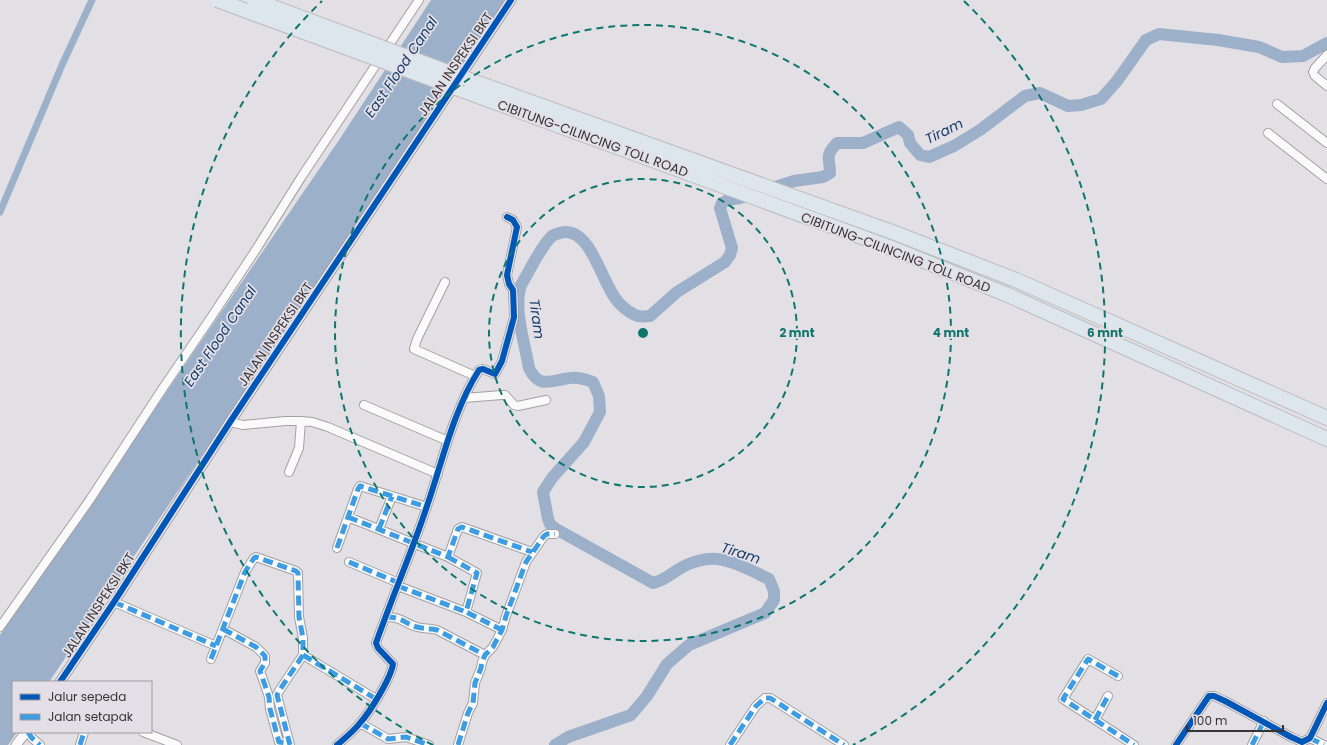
<svg xmlns="http://www.w3.org/2000/svg" width="1327" height="745" font-family="Poppins,sans-serif">
  <style>
    .water { fill: #9db0ca }
    .lines { fill: none; stroke-linecap: round; stroke-linejoin: round }
    .canal { stroke: #9db0ca; stroke-width: 7 }
    .river { stroke: #9db0ca; stroke-width: 12 }
    .minor-casing { stroke: #a2a0a3; stroke-width: 10 }
    .tertiary-casing { stroke: #a2a0a3; stroke-width: 11 }
    .motorway-casing { stroke: #bdbcbe; stroke-width: 16 }
    .minor { stroke: #fbfafb; stroke-width: 8 }
    .tertiary { stroke: #fbfafb; stroke-width: 9 }
    .motorway { stroke: #dde6ec; stroke-width: 14 }
    .motorway-bridge-casing { stroke: #bdbcbe; stroke-width: 16; stroke-linecap: butt }
    .motorway-bridge { stroke: #dde6ec; stroke-width: 14 }
    .quiet { stroke: #3e9de2; stroke-width: 5; stroke-dasharray: 10 5; stroke-linecap: butt }
    .cycleway-casing { stroke: #e4dfe6; stroke-width: 8 }
    .cycleway { stroke: #0057b8; stroke-width: 6 }
    .ring { fill: none; stroke: #0f766e; stroke-width: 2; stroke-dasharray: 7 5 }
    .labels { text-anchor: middle; stroke-width: 3.5; stroke-linejoin: round; paint-order: stroke }
    .street-label { font-size: 13px; fill: #363436; stroke: #e4dfe6 }
    .water-label { font-size: 14px; font-style: italic; fill: #123d69; stroke: #e4dfe6 }
    .centre { fill: #0f766e; stroke: #e4dfe6; stroke-width: 2 }
    .ring-label { font-size: 12px; text-anchor: middle; font-weight: bold; fill: #0f766e; stroke: #e4dfe6; stroke-width: 3.5; stroke-linejoin: round; paint-order: stroke }
  </style>
  <rect width="100%" height="100%" fill="#e3e0e5"/>
  <!-- water -->
  <path class="water" d="M431 0H507L326 272 49 682H13V732H17L8 745H0V635L337 143Z"/>
  <g class="lines">
    <!-- canal -->
    <path class="canal" d="M0 212 62 65 92 0"/>
    <!-- river -->
    <path class="river" d="M555 745 568 737 631 715 647 696 667 664 689 645 765 613 774 600V591L769 579C754 572 733 560 717 559 705 558 690 562 679 569 669 575 665 580 653 583L556 529 550 524 548 519 543 492 552 478 584 442 600 412 599 396 593 382C583 378 574 376 564 379 548 382 538 387 529 368 525 344 513 308 521 285 529 272 541 246 552 236 555 234 560 233 564 232 593 230 602 287 620 304 624 308 632 314 638 316 641 317 646 316 650 316L677 292 725 262 730 255 732 248 720 208 722 203 728 200 740 198 794 181 823 177 830 173C830 157 824 157 837 143H863L899 127 908 135 910 143 920 155 929 157 954 146 980 130 1025 96 1040 93 1068 106 1081 105 1101 99 1117 81 1146 40 1159 34 1218 40 1259 47 1282 57 1303 56 1327 43"/>
    <!-- minor casing -->
    <g class="minor-casing">
      <path id="minor" d="M1327 55 1315 68 1313 72 1315 76 1327 86
        M1277 104 1327 143
        M1268 133 1327 179
        M445 282 417 339 414 349 475 376
        M464 398 502 395H505L514 405 518 406 546 400
        M364 405 448 441
        M230 422 243 425 285 421H301L312 422 328 427 438 474
        M289 472 299 448 301 421
        M348 517 448 557 458 529 462 527 532 552
        M379 529 392 496
        M337 548 358 489 360 486 427 507
        M448 557 477 573 466 612 502 630
        M349 562 399 583
        M398 586 466 612
        M114 602 216 646
        M386 617C403 617 403 623 417 627 424 629 430 628 437 630L485 655
        M0 627 89 501 163 388 210 319 257 248 302 176 419 0
        M223 629 256 647 265 656V663L260 671 269 697 270 709 279 742 289 743
        M303 655 376 699
        M211 659 245 572 254 558 256 557 296 571 298 573 299 617 303 638V655L279 691 277 695 290 745
        M1118 676 1088 659 1063 699 1134 745
        M1095 720 1108 696
        M360 723 388 739 406 737 429 745
        M28 732 32 738 40 745
        M143 732 177 745
        M1310 738 1324 745
        M80 745 84 732
        M337 745C345 738 354 731 360 723 370 712 391 678 393 664L378 648 376 643C392 597 412 552 427 506 443 460 453 411 479 370L483 369 495 374 502 361 514 317 513 290 509 284 507 275 517 227 513 220 507 217
        M458 745 468 713 473 703 475 683 481 668 482 662 485 655 493 647 502 630 506 616 526 562 544 536 547 534H555
        M730 745 756 706 765 698H770L844 745
        M1176 745 1209 696H1214L1225 701 1291 737 1302 742 1310 738 1327 703
        M1252 745 1264 721"/>
    </g>
    <!-- tertiary casing -->
    <g class="tertiary-casing">
      <path id="tertiary" d="M60 682 114 602 230 422 511 0
        M16 745 26 732"/>
    </g>
    <!-- motorway casing -->
    <g class="motorway-casing">
      <path id="motorway" d="M467 79 895 233 1016 280 1327 418
        M456 88 889 247 1008 295 1327 439"/>
    </g>
    <!-- minor -->
    <use href="#minor" class="minor"/>
    <!-- tertiary -->
    <use href="#tertiary" class="tertiary"/>
    <!-- motorway -->
    <use href="#motorway" class="motorway"/>
    <!-- motorway-bridge casing -->
    <g class="motorway-bridge-casing">
      <path id="motorway-bridge" d="M217 0 456 88
        M254 0 467 79"/>
    </g>
    <!-- motorway-bridge -->
    <use href="#motorway-bridge" class="motorway-bridge"/>
    <!-- quiet -->
    <path class="quiet" d="M348 517 448 557 458 529 462 527 532 552
      M379 529 392 496
      M337 548 358 489 360 486 427 507
      M448 557 477 573 466 612 502 630
      M349 562 399 583
      M398 586 466 612
      M114 602 216 646
      M386 617C403 617 403 623 417 627 424 629 430 628 437 630L485 655
      M223 629 256 647 265 656V663L260 671 269 697 270 709 279 742 289 743
      M303 655 376 699
      M211 659 245 572 254 558 256 557 296 571 298 573 299 617 303 638V655L279 691 277 695 290 745
      M1118 676 1088 659 1063 699 1134 745
      M1095 720 1108 696
      M360 723 388 739 406 737 429 745
      M28 732 32 738 40 745
      M1310 738 1324 745
      M80 745 84 732
      M458 745 468 713 473 703 475 683 481 668 482 662 485 655 493 647 502 630 506 616 526 562 544 536 547 534H555
      M730 745 756 706 765 698H770L844 745
      M1252 745 1264 721"/>
    <!-- cycleway casing -->
    <g class="cycleway-casing">
      <path id="cycleway" d="M60 682 114 602 230 422 511 0
        M337 745C345 738 354 731 360 723 370 712 391 678 393 664L378 648 376 643C392 597 412 552 427 506 443 460 453 411 479 370L483 369 495 374 502 361 514 317 513 290 509 284 507 275 517 227 513 220 507 217
        M1176 745 1209 696H1214L1225 701 1291 737 1302 742 1310 738 1327 703"/>
    </g>
    <!-- cycleway -->
    <use href="#cycleway" class="cycleway"/>
  </g>
  <!-- distance rings -->
  <g class="ring">
    <circle cx="643" cy="333" r="154"/>
    <circle cx="643" cy="333" r="308"/>
    <path d="M433 745A462 462 0 0 1 322 1M964 1A462 462 0 0 1 853 745"/>
  </g>
  <g class="labels">
    <!-- street labels -->
    <g class="street-label">
      <text transform="translate(455 64) rotate(-56)" y="5">JALAN INSPEKSI BKT</text>
      <text transform="translate(593 138) rotate(20)" y="5">CIBITUNG-CILINCING TOLL ROAD</text>
      <text transform="translate(896 252) rotate(21)" y="5">CIBITUNG-CILINCING TOLL ROAD</text>
      <text transform="translate(275 334) rotate(-56)" y="5">JALAN INSPEKSI BKT</text>
      <text transform="translate(98 605) rotate(-57)" y="5">JALAN INSPEKSI BKT</text>
    </g>
    <!-- water labels -->
    <g class="water-label">
      <text transform="translate(401 67) rotate(-56)" y="5">East Flood Canal</text>
      <text transform="translate(944 131) rotate(-26)" y="5">Tiram</text>
      <text transform="translate(537 319) rotate(82)" y="5">Tiram</text>
      <text transform="translate(220 336) rotate(-56)" y="5">East Flood Canal</text>
      <text transform="translate(741 553) rotate(18)" y="5">Tiram</text>
    </g>
  </g>
  <circle cx="643" cy="333" r="6" class="centre"/>
  <g class="ring-label">
    <text x="797" y="337">2 mnt</text>
    <text x="951" y="337">4 mnt</text>
    <text x="1105" y="337">6 mnt</text>
  </g>
  <!-- legend -->
  <rect x="12" y="681" width="140" height="52" fill="#e4dfe6" stroke="#9e9ba0"/>
  <rect x="20" y="694" width="20" height="6" fill="#0057b8" stroke="#9e9ba0"/>
  <text x="48" y="701" font-size="12" fill="#363436">Jalur sepeda</text>
  <rect x="20" y="714" width="20" height="6" fill="#3e9de2" stroke="#9e9ba0"/>
  <text x="48" y="721" font-size="12" fill="#363436">Jalan setapak</text>
  <!-- scale -->
  <path d="M1187 725v6h96v-6" fill="none" stroke="#363436" stroke-width="2"/>
  <text x="1193" y="725" font-size="12" fill="#363436" stroke="#e4dfe6" stroke-width="3" paint-order="stroke">100 m</text>
</svg>
